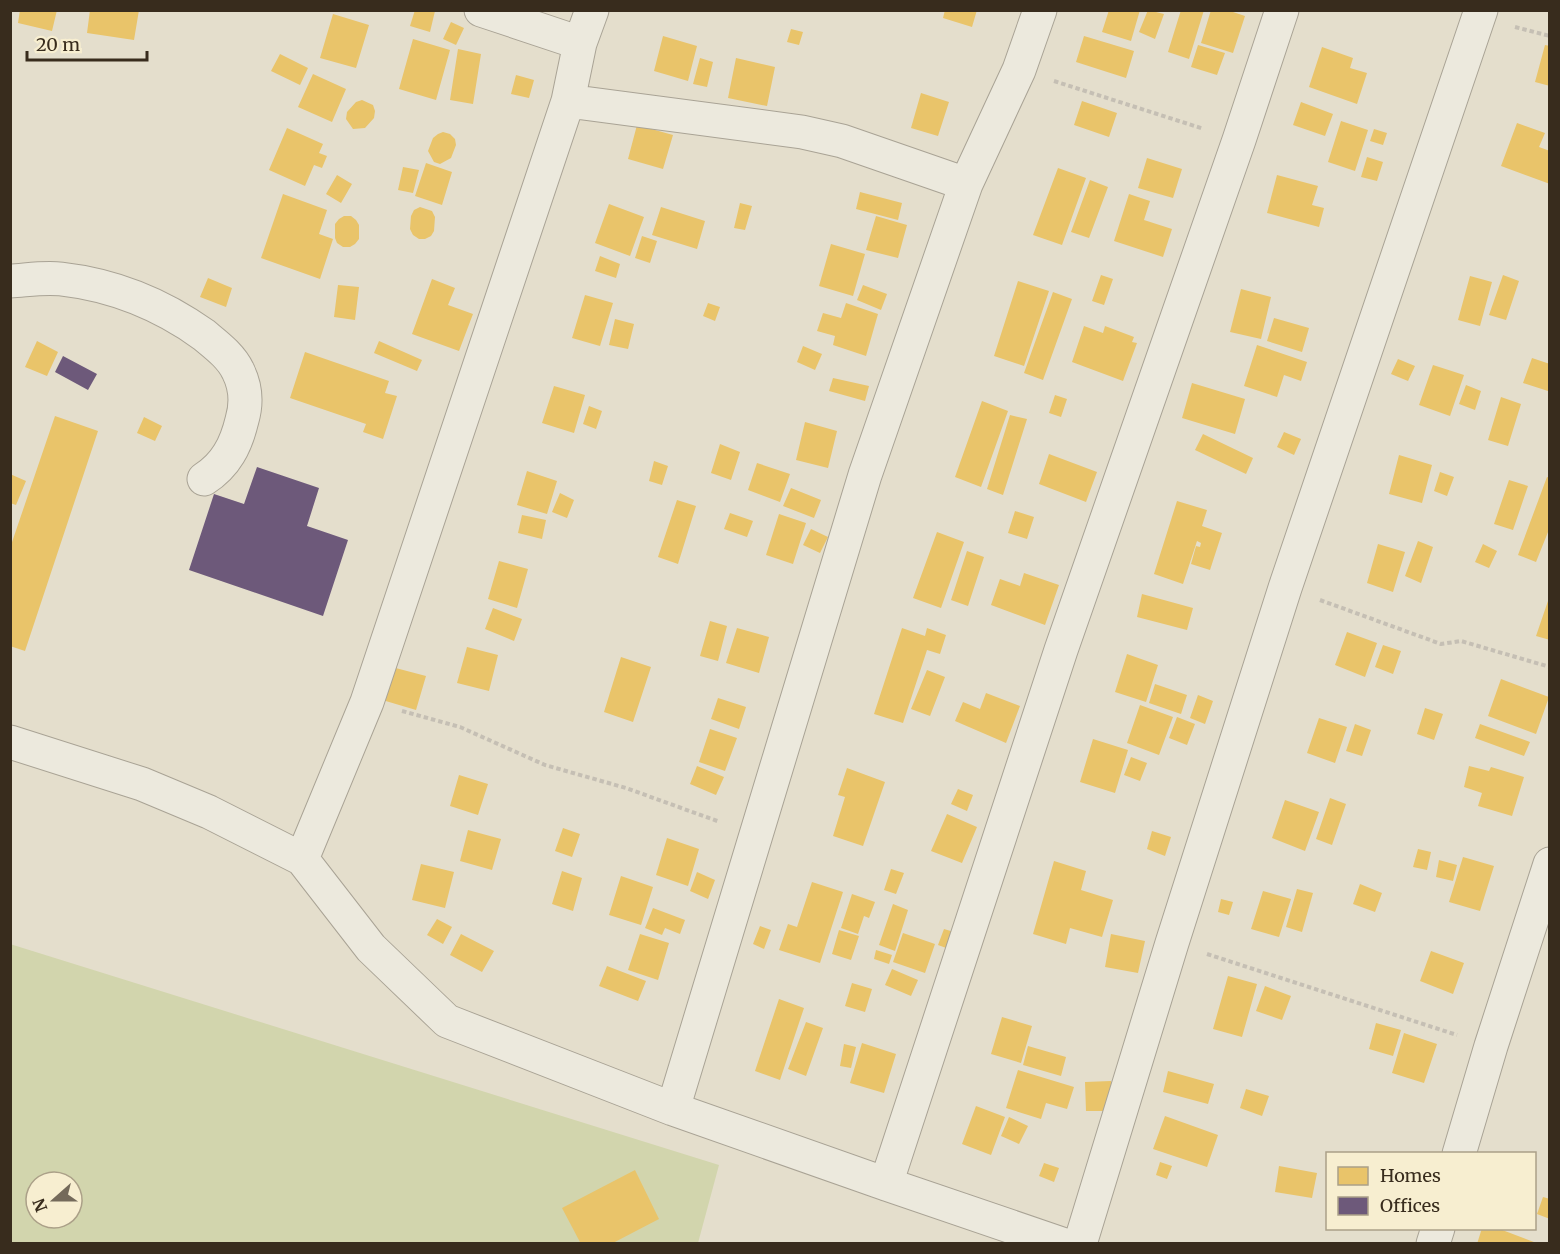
<svg xmlns="http://www.w3.org/2000/svg" width="1560" height="1254" font-family="Merriweather,serif">
  <style>
    .green { fill: #d2d5ad; fill-rule: evenodd }
    .homes { fill: #e9c46a }
    .offices { fill: #6d597a }
    .lines { fill: none; stroke-linecap: round; stroke-linejoin: round }
    .minor-casing { stroke: #a9a395; stroke-width: 35 }
    .path { stroke: #c5bfb4; stroke-width: 4; stroke-dasharray: 4.5 3; stroke-linecap: butt }
    .minor { stroke: #ece9dd; stroke-width: 33 }
  </style>
  <rect width="100%" height="100%" fill="#e4decc"/>
  <!-- green -->
  <path class="green" d="M10 944 719 1165 698 1243H11ZM36 1182H72V1218H36Z"/>
  <!-- homes -->
  <path class="homes" d="M20 10H57L52 31 18 23Z
    M90 10H139L134 40 87 33Z
    M415 10 435 11 430 32 410 26Z
    M945 10H977L972 27 943 18Z
    M1109 10H1140L1131 41 1102 32Z
    M1148 10 1164 14 1155 39 1139 32Z
    M1181 10H1204L1189 59 1168 52Z
    M1211 10H1227L1245 16 1233 53 1201 43Z
    M333 14 369 25 356 68 320 58Z
    M451 22 464 28 456 45 443 39Z
    M791 29 803 32 799 45 787 42Z
    M663 36 697 46 688 81 654 71Z
    M1084 36 1134 51 1126 78 1076 62Z
    M413 39 450 50 436 100 399 89Z
    M1198 45 1225 53 1217 75 1191 67Z
    M1545 45 1550 46V86L1535 82Z
    M1322 47 1353 58 1350 68 1367 73 1357 104 1309 87Z
    M458 49 481 54 473 104 450 100Z
    M280 54 308 68 300 85 271 71Z
    M700 58 713 62 707 87 693 84Z
    M736 58 775 67 767 106 728 98Z
    M313 74 346 89 332 122 298 107Z
    M516 75 534 80 529 98 511 94Z
    M921 93 949 102 938 136 911 128Z
    M362 100 373 105 375 111 374 118 365 128 353 129 346 119 347 112 356 102Z
    M1082 101 1117 113 1109 137 1074 125Z
    M1301 102 1333 114 1325 136 1293 125Z
    M1341 121 1368 130 1355 171 1328 162Z
    M1517 123 1545 133 1539 147 1550 151V184L1501 166Z
    M637 125 673 135 663 169 628 159Z
    M287 128 323 144 319 153 327 156 322 168 314 165 305 186 269 170Z
    M1374 129 1387 133 1383 145 1370 141Z
    M443 132 450 134 455 139 456 145 451 158 440 164 434 162 428 151 433 138 438 134Z
    M1367 157 1383 162 1377 181 1361 177Z
    M1147 158 1182 169 1173 198 1138 188Z
    M426 163 452 172 442 205 415 196Z
    M403 167 419 170 413 193 398 190Z
    M1058 168 1086 178 1062 245 1033 235Z
    M337 175 352 184 341 203 326 194Z
    M1277 175 1318 186 1312 205 1324 208 1319 227 1267 213Z
    M1090 180 1108 187 1089 238 1071 232Z
    M860 192 902 203 898 220 856 209Z
    M283 194 327 210 319 234 333 239 320 279 261 258Z
    M1129 194 1150 201 1144 220 1172 229 1163 257 1114 241Z
    M740 203 752 206 745 230 734 228Z
    M609 204 644 217 630 256 595 243Z
    M420 207 432 211 435 217 434 231 431 236 425 239H419L413 235 410 229 411 216 414 210Z
    M661 207 705 221 697 249 652 235Z
    M344 216H351L356 220 359 225V239L355 244 350 247H343L337 243 335 238V224L339 219Z
    M876 216 907 225 898 258 866 250Z
    M642 236 657 241 650 263 635 258Z
    M831 244 865 254 853 296 819 286Z
    M600 256 620 264 616 278 595 271Z
    M1101 275 1113 279 1104 305 1092 301Z
    M1503 275 1519 281 1506 320 1489 315Z
    M1470 276 1492 282 1480 326 1458 320Z
    M208 278 232 288 226 307 200 297Z
    M432 279 455 288 448 305 473 314 459 351 412 334Z
    M1018 281 1049 291 1024 366 994 356Z
    M338 285 359 287 355 320 334 317Z
    M863 285 887 294 881 310 857 300Z
    M1241 289 1271 297 1261 339 1230 332Z
    M1053 292 1072 299 1043 380 1024 373Z
    M585 295 613 303 600 346 572 338Z
    M708 303 720 307 715 321 703 316Z
    M846 303 878 314 866 356 833 345 835 336 817 331 823 313 841 318Z
    M1274 318 1309 328 1302 352 1267 341Z
    M615 319 634 324 628 349 609 345Z
    M1084 326 1103 333 1105 326 1134 337 1132 342 1137 343 1123 381 1072 362Z
    M37 341 58 352 47 376 25 367Z
    M379 341 422 360 417 371 374 353Z
    M1257 345 1307 362 1301 381 1284 375 1277 397 1244 386Z
    M803 346 822 354 815 370 797 362Z
    M305 352 389 381 385 393 397 396 383 439 363 432 366 424 290 398Z
    M1532 358 1550 364 1548 391 1523 383Z
    M1398 359 1415 366 1408 381 1391 374Z
    M1433 365 1464 375 1450 416 1419 405Z
    M833 378 869 386 865 401 829 391Z
    M1192 383 1245 399 1235 434 1182 418Z
    M1466 385 1481 391 1475 410 1459 404Z
    M554 386 585 395 574 433 542 423Z
    M1055 395 1067 399 1061 417 1049 413Z
    M1501 397 1521 404 1508 446 1488 440Z
    M982 401 1008 411 981 487 955 477Z
    M589 406 602 411 596 429 583 424Z
    M1010 415 1027 419 1003 495 987 489Z
    M55 416 98 431 25 651 10 646V548Z
    M144 417 162 426 155 441 137 433Z
    M805 422 837 431 828 468 796 460Z
    M1284 432 1301 439 1294 455 1277 447Z
    M1203 434 1253 458 1246 474 1195 450Z
    M720 444 740 452 731 480 711 473Z
    M1049 454 1097 472 1086 502 1039 484Z
    M1399 455 1432 465 1422 503 1389 494Z
    M654 461 668 466 662 485 649 481Z
    M757 463 790 474 780 502 748 490Z
    M527 471 557 481 547 514 517 505Z
    M1440 472 1454 477 1447 496 1434 491Z
    M10 474 26 481 16 505 10 503Z
    M1547 477 1550 478V527L1536 562 1518 555Z
    M1509 480 1528 486 1513 530 1494 524Z
    M791 488 821 500 814 518 783 506Z
    M560 493 574 500 567 518 552 512Z
    M677 500 696 506 678 564 658 557Z
    M1177 501 1207 510 1202 526 1222 533 1210 570 1191 564 1196 546 1200 547 1201 543 1197 541 1183 584 1154 574Z
    M1015 511 1034 517 1027 539 1008 533Z
    M730 513 753 521 747 537 724 529Z
    M779 514 806 523 793 564 766 555Z
    M522 515 546 520 542 539 518 533Z
    M811 529 828 537 820 553 803 545Z
    M937 532 964 542 941 608 913 598Z
    M1418 541 1433 547 1421 583 1405 576Z
    M1378 544 1405 552 1393 592 1367 583Z
    M1483 544 1497 551 1489 568 1475 562Z
    M967 551 984 557 968 606 951 600Z
    M499 561 528 569 517 608 488 599Z
    M1024 573 1059 585 1045 625 991 605 1000 579 1020 586Z
    M1142 594 1193 608 1187 630 1137 617Z
    M1549 598H1550V640L1536 636Z
    M493 608 522 619 514 641 485 629Z
    M710 621 727 626 718 661 700 656Z
    M737 628 769 637 759 673 726 663Z
    M902 628 925 636 927 628 946 635 940 654 927 650 903 723 874 714Z
    M1347 632 1377 643 1365 677 1335 665Z
    M1383 645 1401 651 1393 674 1375 667Z
    M467 647 498 655 489 691 457 683Z
    M1127 654 1158 665 1146 702 1115 692Z
    M621 657 651 667 633 722 604 712Z
    M388 666 426 676 416 710 379 699Z
    M927 670 945 677 930 716 911 709Z
    M1501 679 1549 697 1536 734 1488 716Z
    M1155 684 1187 695 1181 714 1149 703Z
    M986 693 1020 706 1006 743 955 721 963 702 980 709Z
    M1198 695 1213 701 1205 724 1190 718Z
    M718 698 746 707 739 729 711 719Z
    M1140 705 1173 717 1159 755 1127 743Z
    M1425 708 1443 714 1434 740 1417 734Z
    M1177 717 1195 724 1187 745 1169 738Z
    M1319 718 1347 727 1335 763 1307 753Z
    M1355 724 1371 730 1362 756 1346 751Z
    M1480 724 1530 742 1524 756 1475 738Z
    M710 729 737 738 725 771 699 762Z
    M1093 739 1128 750 1115 793 1080 782Z
    M1131 757 1147 763 1140 781 1124 775Z
    M697 766 724 777 716 795 690 784Z
    M1469 766 1489 771 1491 767 1524 777 1512 816 1478 806 1482 793 1464 787Z
    M847 768 885 782 863 846 833 836 845 797 838 795Z
    M459 775 488 784 478 815 450 806Z
    M958 789 973 795 967 811 951 804Z
    M1330 798 1346 804 1332 845 1316 839Z
    M1285 800 1319 812 1305 851 1272 838Z
    M947 814 977 827 962 863 931 851Z
    M563 828 580 834 572 857 555 851Z
    M468 830 501 839 492 870 460 861Z
    M1152 831 1171 837 1165 856 1147 849Z
    M667 838 699 849 688 886 656 875Z
    M1418 849 1431 852 1427 870 1413 867Z
    M1463 857 1494 866 1480 911 1449 902Z
    M1439 860 1457 865 1453 881 1436 877Z
    M1054 861 1086 871 1081 890 1113 900 1102 937 1070 928 1066 944 1033 934Z
    M421 864 454 872 445 908 412 900Z
    M891 869 904 873 896 894 884 890Z
    M562 871 582 878 573 911 552 904Z
    M697 872 715 880 708 899 690 891Z
    M621 876 653 887 641 925 609 915Z
    M812 882 843 892 820 963 779 950 788 924 797 927Z
    M1360 884 1382 893 1375 912 1353 904Z
    M1297 889 1313 893 1302 932 1286 927Z
    M1263 891 1291 899 1279 937 1251 929Z
    M852 894 875 902 869 918 864 916 858 934 841 928Z
    M1221 899 1233 902 1229 915 1218 912Z
    M893 904 908 910 895 951 879 945Z
    M653 908 685 920 680 934 665 928 662 935 645 928Z
    M437 919 452 927 443 944 427 935Z
    M760 926 771 930 764 949 753 944Z
    M944 929 964 935 957 952 938 945Z
    M839 930 859 936 851 960 832 954Z
    M903 933 935 944 925 973 893 962Z
    M461 934 494 951 482 972 450 955Z
    M640 934 669 943 658 980 628 970Z
    M1111 934 1145 941 1138 973 1105 967Z
    M876 950 892 955 889 964 874 959Z
    M1431 951 1464 963 1453 994 1420 981Z
    M607 966 646 981 638 1001 599 986Z
    M892 969 918 980 911 996 885 985Z
    M1228 976 1257 984 1242 1037 1213 1029Z
    M852 983 872 989 865 1012 845 1006Z
    M1265 986 1291 996 1282 1020 1256 1011Z
    M779 999 804 1008 780 1080 755 1071Z
    M1002 1017 1032 1026 1021 1063 991 1054Z
    M806 1022 823 1028 806 1076 788 1069Z
    M1376 1023 1401 1030 1393 1056 1369 1049Z
    M1404 1033 1437 1044 1424 1083 1392 1073Z
    M862 1043 896 1054 884 1093 850 1083Z
    M844 1044 856 1047 851 1068 840 1066Z
    M1028 1046 1066 1057 1061 1076 1023 1065Z
    M1018 1070 1074 1087 1067 1109 1046 1103 1041 1119 1006 1108Z
    M1168 1071 1214 1084 1208 1104 1163 1092Z
    M1111 1081V1111H1086L1085 1082Z
    M1246 1089 1269 1096 1262 1116 1240 1108Z
    M976 1106 1005 1117 991 1155 962 1144Z
    M1165 1116 1218 1135 1207 1167 1153 1149Z
    M1009 1117 1028 1126 1019 1144 1001 1136Z
    M1160 1162 1172 1166 1167 1179 1156 1175Z
    M1044 1163 1059 1168 1054 1182 1039 1176Z
    M1279 1166 1317 1173 1312 1198 1275 1192Z
    M635 1170 659 1219 611 1244H581L562 1208Z
    M1543 1197 1550 1199V1219L1537 1214Z
    M1482 1228H1497L1539 1244H1477Z"/>
  <!-- offices -->
  <path class="offices" d="M63 356 97 374 88 390 55 372Z
    M257 467 319 488 307 526 348 540 323 616 189 570 214 494 244 504Z"/>
  <g class="lines">
    <!-- minor casing -->
    <g class="minor-casing">
      <path id="minor" d="M481 10 580 43
        M568 101 802 132 842 141 966 184
        M10 281C27 280 45 277 61 279 114 285 161 304 204 335 216 345 231 356 238 371 246 387 247 403 242 420 236 445 226 465 204 479
        M10 742 142 784 209 812 302 859 371 948 447 1021 673 1109 886 1184 1062 1244
        M302 859 367 702 568 101 580 43 592 10
        M673 1109 865 475 966 184 1019 70 1040 10
        M1459 1154 1491 1046 1550 864
        M886 1184 1061 650 1239 140 1282 10
        M1080 1244 1172 943 1285 588 1481 10
        M1433 1244 1438 1228"/>
    </g>
    <!-- path -->
    <path class="path" d="M1515 27 1550 36
      M1054 81 1204 129
      M1320 600 1441 644 1461 641 1550 667
      M402 711 460 727 545 765 626 788 720 822
      M1207 954 1457 1035"/>
    <!-- minor -->
    <use href="#minor" class="minor"/>
  </g>
  <!-- border -->
  <rect width="1560" height="1254" fill="none" stroke="#382c1d" stroke-width="24"/>
  <!-- legend -->
  <rect x="1326" y="1152" width="210" height="78" fill="#f7eed0" stroke="#aba088" stroke-width="1.5"/>
  <rect x="1338" y="1167" width="30" height="18" fill="#e9c46a" stroke="#aba088" stroke-width="1.5"/>
  <text x="1380" y="1182" font-size="18" fill="#382c1d">Homes</text>
  <rect x="1338" y="1197" width="30" height="18" fill="#6d597a" stroke="#aba088" stroke-width="1.5"/>
  <text x="1380" y="1212" font-size="18" fill="#382c1d">Offices</text>
  <!-- north arrow -->
  <g transform="translate(54 1200) rotate(249)"><circle r="28" fill="#f7eed0" stroke="#aba088" stroke-width="1.5"/>
  <path d="M0-4.5L10 22L0 15L-10 22Z" fill="#746a5a"/>
  <text y="-9" font-size="16" font-weight="bold" text-anchor="middle" fill="#382c1d">N</text>
  </g>
  <!-- scale -->
  <path d="M27 51v9h120v-9" fill="none" stroke="#382c1d" stroke-width="3"/>
  <text x="36" y="51" font-size="18" fill="#382c1d" stroke="#f7eed0" stroke-width="4.5" paint-order="stroke">20 m</text>
</svg>
